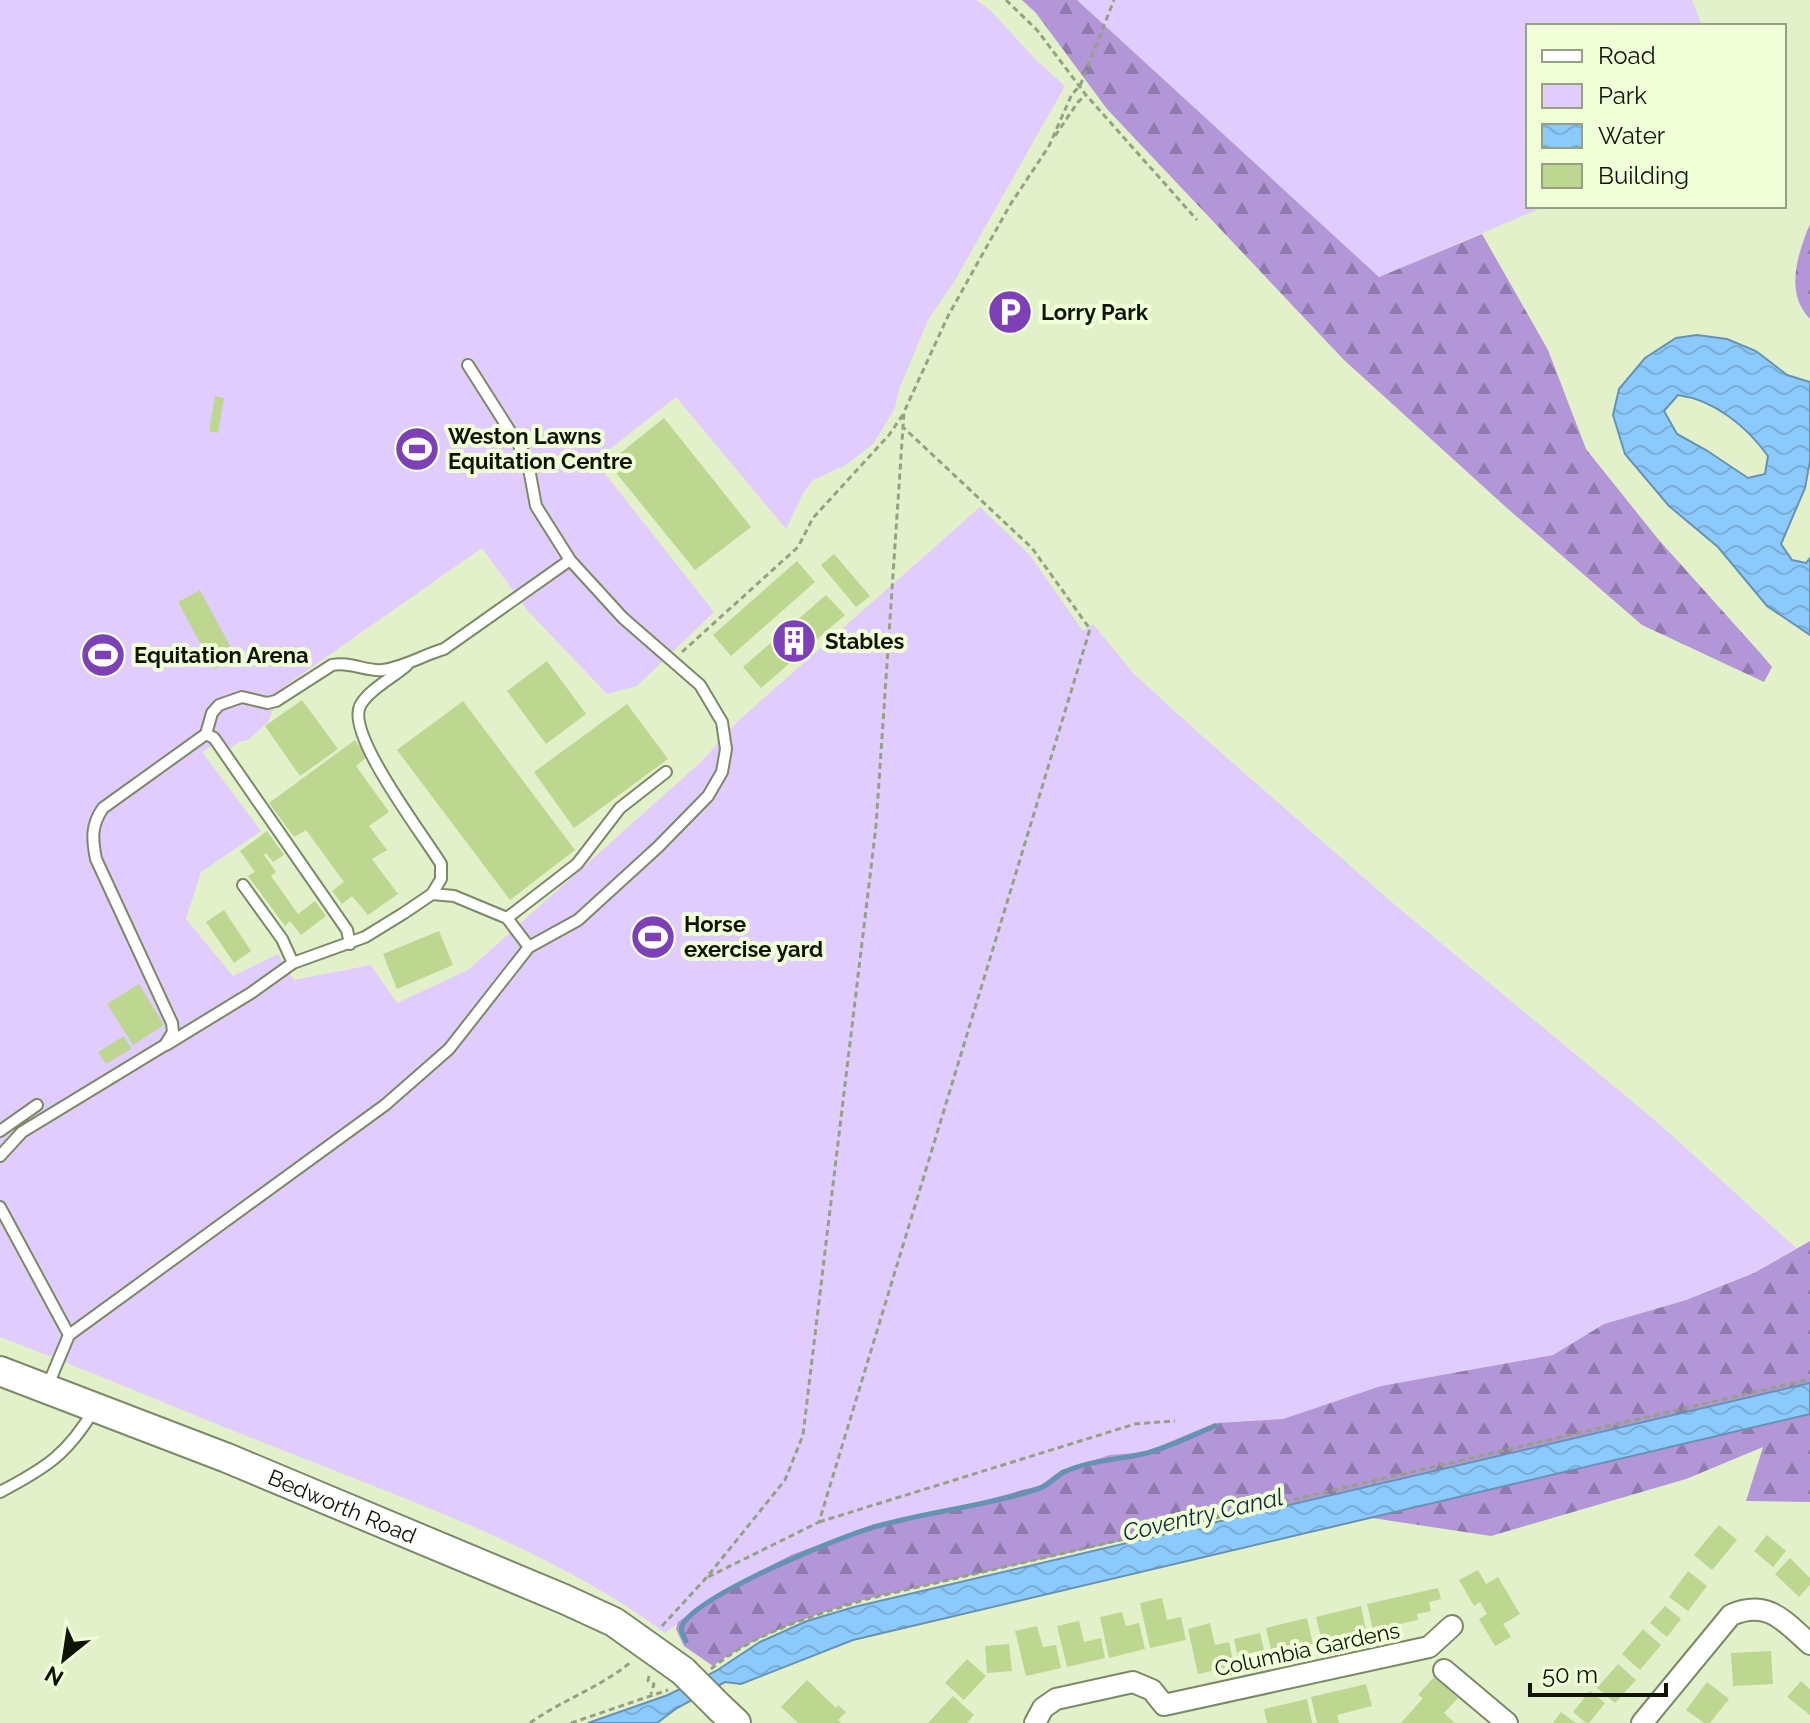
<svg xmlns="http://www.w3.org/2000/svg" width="1810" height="1723" font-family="Raleway,sans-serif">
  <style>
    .green { fill: #e1ccfe }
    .forest { fill: url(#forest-firs) }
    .water { fill: url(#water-waves); stroke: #6793b3; stroke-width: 2; fill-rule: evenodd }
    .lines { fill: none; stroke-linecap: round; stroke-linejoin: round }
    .stream { stroke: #6793b3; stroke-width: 5 }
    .building { fill: #bdd690 }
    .lane-casing { stroke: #7c8967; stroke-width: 14 }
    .street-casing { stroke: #7c8967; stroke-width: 24 }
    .secondary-casing { stroke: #7c8967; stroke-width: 32 }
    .path { stroke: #96a184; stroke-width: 3; stroke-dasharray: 6 4; stroke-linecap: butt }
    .lane { stroke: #fff; stroke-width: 10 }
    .street { stroke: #fff; stroke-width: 20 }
    .secondary { stroke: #fff; stroke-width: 28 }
    .secondary-bridge-casing { stroke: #7c8967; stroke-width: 32; stroke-linecap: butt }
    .secondary-bridge { stroke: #fff; stroke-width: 28 }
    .labels { text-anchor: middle; stroke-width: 8; stroke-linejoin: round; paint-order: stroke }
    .poi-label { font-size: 22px; font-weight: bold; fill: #101407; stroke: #f0ffd8; text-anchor: start }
    .street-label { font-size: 22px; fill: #101407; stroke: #f0ffd8 }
    .water-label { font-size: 24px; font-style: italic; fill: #112c41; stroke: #f0ffd8 }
  </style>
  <defs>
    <pattern id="forest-firs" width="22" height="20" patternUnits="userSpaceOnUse" patternTransform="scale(2)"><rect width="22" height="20" fill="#b396d7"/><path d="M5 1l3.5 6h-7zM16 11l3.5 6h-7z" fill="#9079ac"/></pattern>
    <pattern id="water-waves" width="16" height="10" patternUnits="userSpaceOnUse" patternTransform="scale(2)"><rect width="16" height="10" fill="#8ccafd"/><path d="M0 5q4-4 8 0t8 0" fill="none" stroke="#78add7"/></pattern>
  </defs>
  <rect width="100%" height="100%" fill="#e3f1cb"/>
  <!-- green -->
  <path class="green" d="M0 0H976L990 10 1035 59 1065 86 954 282 928 320 898 392 895 408 880 433 872 445 846 465 813 480 804 492 786 529 676 397 595 461 714 612 637 686 607 694 527 610 482 548 282 688 268 722 248 740 239 742 221 755 214 745 202 752 261 831 201 872 186 919 233 976 278 954 294 980 371 965 397 1003 468 970 701 762 739 720 980 507 1029 554 1083 631 1093 624 1133 673 1201 735 1388 899 1657 1122 1796 1248 1754 1273 1686 1300 1604 1324 1553 1355 1381 1386 1283 1419 1215 1423 1145 1452 1110 1455 1062 1469 1041 1485 957 1508 874 1524 791 1555 720 1592 665 1633C550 1548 409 1501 277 1448 184 1412 93 1372 0 1337Z
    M1077 0H1692L1702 26H1528V206H1546L1379 277Z"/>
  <!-- forest -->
  <path class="forest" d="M1022 0H1077L1379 277 1482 234 1548 350 1586 449 1658 539 1762 655 1772 667 1764 682 1642 625 1508 509 1344 360 1107 109 1036 13Z
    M1810 224V319C1784 293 1798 253 1810 224Z
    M1810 1241V1502L1746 1501 1763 1447 1686 1479 1491 1536 1326 1511 1261 1509 867 1599C812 1615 760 1633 713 1666L684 1646 676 1629 678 1622 720 1592 791 1555 874 1524 957 1508 1041 1485 1061 1470 1110 1455 1145 1452 1215 1423 1283 1419 1381 1386 1553 1355 1604 1324 1686 1300 1754 1273Z"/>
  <!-- water -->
  <path class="water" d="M1697 335 1727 339 1756 351 1787 375 1810 382V461L1805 488 1781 544 1792 560 1806 563 1810 558V635L1767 606 1718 547 1669 506 1625 454 1613 415 1619 389 1645 358 1676 338ZM1678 395C1715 400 1747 427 1768 456L1765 474 1748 478 1706 450 1677 434 1664 411Z
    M1810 1383V1414L853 1640 741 1684 725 1682 677 1708 657 1723H588L668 1695 716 1671 760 1642 807 1621 854 1607Z"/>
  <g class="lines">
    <!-- stream -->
    <path class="stream" d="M686 1641C684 1636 679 1631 683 1624 701 1594 840 1536 878 1526 931 1511 986 1506 1038 1489 1048 1486 1055 1477 1064 1472 1090 1460 1120 1460 1147 1453 1170 1447 1193 1435 1215 1426"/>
  </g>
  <!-- building -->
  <path class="building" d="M215 396 224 398 218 433 209 431Z
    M664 418 751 527 695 570 608 463Z
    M834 554 870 596 856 607 821 565Z
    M797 561 815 582 731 656 713 635Z
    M200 590 236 657 214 669 178 602Z
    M826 595 845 615 761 688 743 667Z
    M547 661 586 714 546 744 507 691Z
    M302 700 338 749 300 776 265 726Z
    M463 701 575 850 510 900 397 750Z
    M627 704 668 759 574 828 534 772Z
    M355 740 367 757 356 766 389 812 369 826 387 850 372 859 398 894 368 915 352 896 342 904 332 891 344 882 306 830 294 837 269 803Z
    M267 831 284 855 273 862 266 853 264 855 276 872 271 876 298 914 315 901 326 916 301 935 290 921 285 926 248 876 255 872 240 851Z
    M224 910 251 951 234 963 206 922Z
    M439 931 453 965 397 989 383 954Z
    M139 984 164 1025 133 1045 107 1004Z
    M124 1036 131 1049 106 1064 98 1052Z
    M1719 1525 1737 1540 1712 1570 1694 1555Z
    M1767 1535 1786 1551 1773 1567 1754 1551Z
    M1790 1558 1810 1578V1585L1799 1597 1775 1574Z
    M1478 1570 1486 1584 1498 1577 1520 1614 1503 1624 1511 1637 1495 1646 1479 1619 1487 1614 1480 1602 1474 1606 1459 1580Z
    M1688 1571 1707 1586 1688 1611 1669 1597Z
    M1438 1588 1441 1599 1429 1602 1431 1611 1417 1614 1418 1620 1373 1630 1367 1604Z
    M1162 1598 1167 1620 1181 1617 1186 1640 1150 1648 1140 1603Z
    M1361 1606 1366 1632 1322 1642 1316 1617Z
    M1665 1606 1681 1619 1667 1637 1650 1623Z
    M1122 1612 1126 1626 1139 1623 1145 1649 1109 1658 1100 1617Z
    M1307 1618 1313 1644 1272 1654 1266 1628Z
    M1079 1621 1084 1642 1101 1638 1105 1658 1067 1667 1057 1626Z
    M1210 1623 1215 1645 1229 1642 1234 1666 1198 1674 1188 1629Z
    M1037 1626 1043 1647 1056 1645 1061 1668 1026 1676 1015 1631Z
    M1643 1629 1661 1645 1640 1670 1622 1654Z
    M1260 1633 1264 1650 1238 1656 1234 1639Z
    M1009 1644 1012 1671 987 1673 985 1646Z
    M1771 1651 1773 1684 1733 1686 1731 1653Z
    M967 1659 986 1676 964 1700 945 1683Z
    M1618 1664 1636 1680 1615 1703 1597 1688Z
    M1434 1677 1458 1698 1444 1713 1455 1723H1401L1423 1698 1418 1695Z
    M807 1680 836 1708 838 1705 846 1712 838 1720 841 1723H798L781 1707Z
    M1801 1681 1810 1689V1715L1787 1697Z
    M1707 1682 1729 1699 1710 1723H1704L1686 1710Z
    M1366 1684 1372 1706 1337 1715 1339 1723H1317L1311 1697Z
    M1590 1691 1605 1703 1589 1723H1586L1573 1712Z
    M953 1696 974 1715 967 1723H928Z
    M1307 1699 1312 1723H1267L1264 1709Z
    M1561 1712 1576 1723H1553Z"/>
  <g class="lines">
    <!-- lane casing -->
    <g class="lane-casing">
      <path id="lane" d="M468 365 527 458 536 506 570 560
        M206 734 214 738 347 930 350 944
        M243 885 282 939 293 963
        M432 894 454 896 507 918 529 947
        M507 918 577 864 620 808 666 772
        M166 1045 251 993 293 963 365 937 404 913 432 894 441 879V864C424 836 346 735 360 706 368 690 394 677 407 665
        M0 1131 37 1105
        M0 1156 22 1132 165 1045 173 1032 172 1023 96 859C92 839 91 825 103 808L206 734 212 713 219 705 242 697 267 703 276 701 332 665C350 661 366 672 383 670 405 667 423 655 444 649L570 560 623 618 700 685 722 722 726 749 722 772 708 796 658 847 578 920 529 947 449 1049 385 1105 69 1335 48 1385
        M0 1207 69 1335
        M0 1492C46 1468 68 1454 95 1408"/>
    </g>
    <!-- street casing -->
    <g class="street-casing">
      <path id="street" d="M1444 1670 1507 1723
        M1035 1723 1043 1708 1056 1699 1133 1682 1152 1690 1164 1705 1429 1647 1452 1626
        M1642 1723 1731 1615C1768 1599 1784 1621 1810 1644"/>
    </g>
    <!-- secondary casing -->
    <g class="secondary-casing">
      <g id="secondary">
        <path id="s1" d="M0 1371 227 1458 564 1599 614 1622 683 1671"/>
        <path d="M720 1708 736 1723"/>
      </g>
    </g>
    <!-- path -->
    <path class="path" d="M1006 0 1037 30 1086 95 1197 220
      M1055 136 1078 102 1086 95
      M682 652 798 547 813 518 889 435 904 413
      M819 1522 1135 1424 1175 1421
      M708 1577 819 1522 1090 629 1032 548 904 428
      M662 1626 707 1577 785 1480 803 1435 876 826 904 412 948 316 1010 205 1049 146 1072 94 1080 86 1114 0
      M711 1669C755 1632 813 1616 867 1599L1810 1379
      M649 1676 648 1681 654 1684 651 1694
      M530 1723C562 1700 601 1687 631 1662
      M571 1723 668 1690"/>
    <!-- lane -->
    <use href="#lane" class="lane"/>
    <!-- street -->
    <use href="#street" class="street"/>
    <!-- secondary -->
    <use href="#secondary" class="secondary"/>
    <!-- secondary-bridge casing -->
    <g class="secondary-bridge-casing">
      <path id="secondary-bridge" d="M683 1671 720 1708"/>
    </g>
    <!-- secondary-bridge -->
    <use href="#secondary-bridge" class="secondary-bridge"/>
  </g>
  <!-- icons -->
  <defs>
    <g id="parking-disc" transform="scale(2.3)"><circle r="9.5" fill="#7d40b6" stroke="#f0ffd8"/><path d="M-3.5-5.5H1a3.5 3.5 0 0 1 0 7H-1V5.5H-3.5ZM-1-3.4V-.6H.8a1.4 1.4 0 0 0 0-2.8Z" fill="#fff"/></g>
    <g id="stadium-disc" transform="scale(2.3)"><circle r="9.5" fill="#7d40b6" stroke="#f0ffd8"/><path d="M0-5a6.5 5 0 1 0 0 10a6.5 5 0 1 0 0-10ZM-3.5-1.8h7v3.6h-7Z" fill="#fff"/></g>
    <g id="building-disc" transform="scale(2.3)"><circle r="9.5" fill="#7d40b6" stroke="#f0ffd8"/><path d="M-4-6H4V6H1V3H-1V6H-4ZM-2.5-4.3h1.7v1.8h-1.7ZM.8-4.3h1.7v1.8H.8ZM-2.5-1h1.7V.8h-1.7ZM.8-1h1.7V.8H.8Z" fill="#fff"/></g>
  </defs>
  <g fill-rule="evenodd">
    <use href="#parking-disc" x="1010" y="312"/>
    <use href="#stadium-disc" x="417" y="449"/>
    <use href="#building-disc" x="794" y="641"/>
    <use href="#stadium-disc" x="103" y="655"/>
    <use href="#stadium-disc" x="653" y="937"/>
  </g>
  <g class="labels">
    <!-- poi labels -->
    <g class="poi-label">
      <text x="1041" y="320">Lorry Park</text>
      <text x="448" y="444">Weston Lawns<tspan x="448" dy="25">Equitation Centre</tspan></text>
      <text x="825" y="649">Stables</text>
      <text x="134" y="663">Equitation Arena</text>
      <text x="684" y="932">Horse<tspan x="684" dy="25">exercise yard</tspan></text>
    </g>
    <!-- street labels -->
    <g class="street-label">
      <text dy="8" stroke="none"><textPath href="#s1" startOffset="368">Bedworth Road</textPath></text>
      <text transform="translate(1307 1649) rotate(-12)" y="8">Columbia Gardens</text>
    </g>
    <!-- water labels -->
    <g class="water-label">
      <text transform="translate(1203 1515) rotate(-13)" y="8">Coventry Canal</text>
    </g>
  </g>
  <!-- legend -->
  <rect x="1526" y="24" width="260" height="184" fill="#f0ffd8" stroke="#96a184" stroke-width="2"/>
  <rect x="1542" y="50" width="40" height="12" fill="#ffffff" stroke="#96a184" stroke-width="2"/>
  <text x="1598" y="64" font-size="24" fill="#101407">Road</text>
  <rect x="1542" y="84" width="40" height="24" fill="#e1ccfe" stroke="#96a184" stroke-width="2"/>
  <text x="1598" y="104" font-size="24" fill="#101407">Park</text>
  <rect x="1542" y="124" width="40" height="24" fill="url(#water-waves)" stroke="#96a184" stroke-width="2"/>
  <text x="1598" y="144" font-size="24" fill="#101407">Water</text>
  <rect x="1542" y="164" width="40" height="24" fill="#bdd690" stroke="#96a184" stroke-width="2"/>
  <text x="1598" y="184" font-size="24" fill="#101407">Building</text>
  <!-- north arrow -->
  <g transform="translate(64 1659) rotate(210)" stroke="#f0ffd8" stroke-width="6" paint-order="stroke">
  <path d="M0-6L14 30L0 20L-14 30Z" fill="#101407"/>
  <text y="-12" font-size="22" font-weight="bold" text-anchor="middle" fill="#101407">N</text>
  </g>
  <!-- scale -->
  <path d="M1530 1683v12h136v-12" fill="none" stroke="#101407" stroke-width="4"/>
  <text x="1542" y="1683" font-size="24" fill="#101407" stroke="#f0ffd8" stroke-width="6" paint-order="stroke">50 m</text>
</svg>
